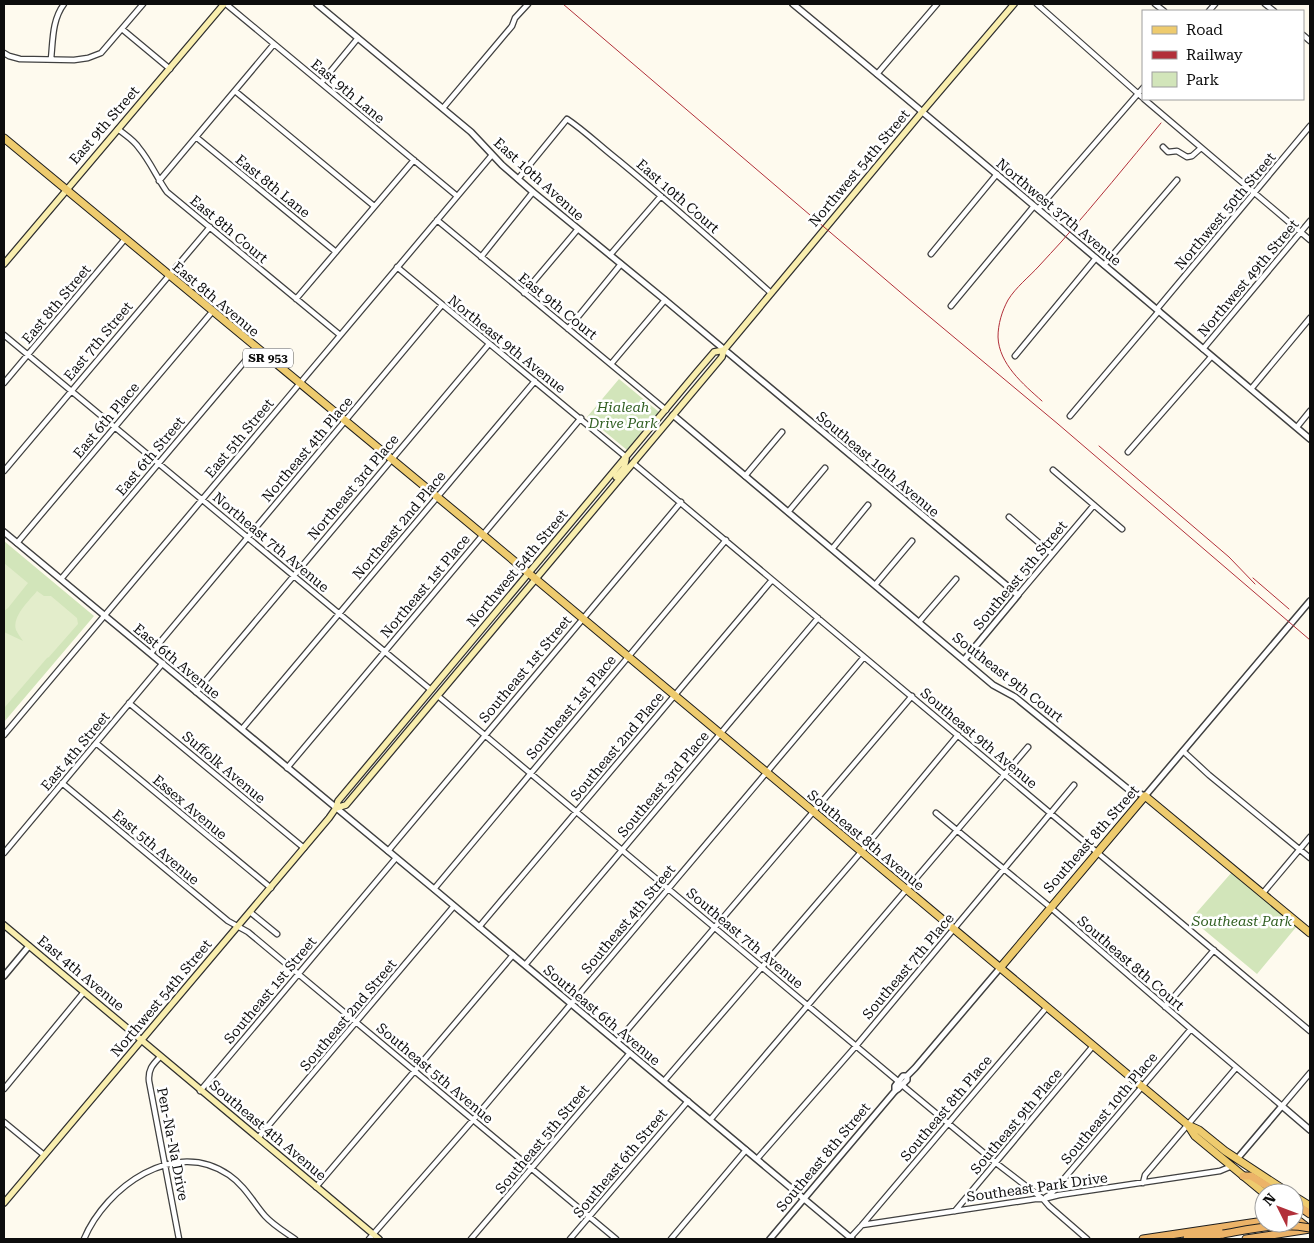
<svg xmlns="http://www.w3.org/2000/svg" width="1314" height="1243" font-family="'Roboto Serif',serif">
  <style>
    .green { fill: #d2e5ba }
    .pitch { fill: #e3edcb }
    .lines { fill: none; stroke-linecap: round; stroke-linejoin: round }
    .minor-casing { stroke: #404040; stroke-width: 7 }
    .tertiary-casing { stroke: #404040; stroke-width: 8 }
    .secondary-casing { stroke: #2f2f2f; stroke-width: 8 }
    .primary-casing { stroke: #1e1e1e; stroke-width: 9 }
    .trunk-casing { stroke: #1e1e1e; stroke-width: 9 }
    .minor { stroke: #fff; stroke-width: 4.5 }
    .tertiary { stroke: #fff; stroke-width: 5 }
    .secondary { stroke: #f9eeae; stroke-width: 5.5 }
    .primary { stroke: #eecb6e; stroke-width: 7 }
    .trunk { stroke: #ecb368; stroke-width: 7 }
    .rail { stroke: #b2303a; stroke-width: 1 }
    .trunk-bridge-casing { stroke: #1e1e1e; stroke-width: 9; stroke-linecap: butt }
    .trunk-bridge { stroke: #ecb368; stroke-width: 7 }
    .labels { text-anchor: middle; stroke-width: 5; stroke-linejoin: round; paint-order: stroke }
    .shield { fill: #fff; stroke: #565656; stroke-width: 1 }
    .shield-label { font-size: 12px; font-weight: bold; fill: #0d0d0d }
    .street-label { font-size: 14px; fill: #0d0d0d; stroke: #fff }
    .park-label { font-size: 14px; font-style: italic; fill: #315f22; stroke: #fff }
  </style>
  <rect width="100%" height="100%" fill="#fefaee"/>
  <!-- green -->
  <path class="green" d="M619 379 659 412 627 450 587 417Z
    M4 541 94 616 4 722Z
    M1232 872 1297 926 1257 974 1191 919Z"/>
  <!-- pitch -->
  <path class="pitch" d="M4 563 28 583 8 608 4 611Z
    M37 591 44 596H51L77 618 78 624 49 657 47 658 5 707H4V632L23 641C21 638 18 634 16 630 12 616 29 601 37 591Z"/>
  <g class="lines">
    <!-- minor casing -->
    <g class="minor-casing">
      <path id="minor" d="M226 4 457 196
        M1037 4 1143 98
        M1155 4 1164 11
        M1265 4 1274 11
        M1209 11 1215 4
        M122 29 170 69
        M1303 35 1310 41
        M4 53 9 56 20 59 74 60 88 58 101 53 143 4
        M51 59C53 40 52 20 64 4
        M877 74 937 4
        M321 83 358 38
        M235 91 374 206
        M1144 99 1310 240
        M443 108 512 26 515 18 528 4
        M118 129C125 135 134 140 139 148 150 161 157 178 167 192L340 335
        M196 137 336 252
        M1163 147 1168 152 1177 151 1187 157 1192 156 1201 148
        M518 179 567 119C585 131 601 147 618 160 670 203 721 248 771 293
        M159 181 274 44
        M1038 209 1143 88
        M437 220 666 410
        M931 254 997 174
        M610 255 661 196
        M481 257 533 192
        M1104 265 1177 180
        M397 267 626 457
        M524 293 578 229
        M296 299 414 160
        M951 306 1034 206
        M1157 309 1310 126
        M568 329 621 264
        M4 335 431 690
        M1203 349 1310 221
        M1015 356 1096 258
        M611 364 665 300
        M4 383 125 239
        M1251 389 1310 318
        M1070 416 1159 311
        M1297 427 1310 411
        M1128 452 1211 357
        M633 463 1310 1031
        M1053 470 1122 529
        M4 471 210 227
        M745 476 782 432
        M788 512 825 468
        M1009 517 1052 554
        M17 543 212 312
        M832 549 868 505
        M61 579 256 348
        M875 585 912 541
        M1018 595 1094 505
        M919 622 956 579
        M151 653 442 305
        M196 692 489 344
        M438 696 899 1082
        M129 703 304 848
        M242 729 535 381
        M4 735 492 155
        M96 743 271 888
        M1183 751 1209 775 1310 858
        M287 768 581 418
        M62 783 228 921 248 932 616 1239
        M936 813 1050 907 1191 1029 1282 1106 1310 1073
        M388 851 681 502
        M4 853 163 663
        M434 889 726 540
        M1263 893 1310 837
        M250 912 277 934
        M479 927 772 580
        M525 965 818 618
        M1165 1007 1214 950
        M617 1042 912 696
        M160 1057C152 1065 148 1070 149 1081L179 1239
        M664 1081 861 852 958 735
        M902 1085 996 1163 1043 1199 1049 1206 1087 1239
        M4 1089 84 992
        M200 1091 396 858
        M710 1120 1028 747
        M4 1122 44 1155
        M258 1138 454 906
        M757 1159 856 1046 1074 785
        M1143 1183 1145 1175 1236 1068
        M316 1187 513 955
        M1046 1197 1051 1194 1191 1029
        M955 1211 1093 1046
        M862 1225 1047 1007
        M850 1238 862 1225 1035 1199H1043L1059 1195 1220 1171 1232 1166
        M84 1239C106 1187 175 1137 229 1175 245 1186 253 1202 265 1216 273 1225 285 1232 295 1239
        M369 1239 473 1120 864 657
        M471 1239 630 1053
        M570 1239 688 1101
        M671 1239 746 1150"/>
    </g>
    <!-- tertiary casing -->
    <g class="tertiary-casing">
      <path id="tertiary" d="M317 4 471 132 502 165 533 192 665 300 1018 595 964 660
        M793 4C967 148 1138 294 1310 439
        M673 415 993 685 1015 697 1128 789 1145 796 1310 601
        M4 532 434 889 852 1239
        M4 976 29 946
        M895 1091V1086L903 1076H907L915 1068 1000 968
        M1237 1159 1282 1106 1310 1130
        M770 1239 895 1091 898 1089 907 1080V1076"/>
    </g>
    <!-- secondary casing -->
    <g class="secondary-casing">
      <path id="secondary" d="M4 264 224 4
        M616 477 624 468 626 459
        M336 808 346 805 722 357 724 350 922 112 1014 4
        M4 925 379 1239
        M4 1203 329 818 336 808 338 801 696 373 714 352 724 350"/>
    </g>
    <!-- primary casing -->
    <g class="primary-casing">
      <path id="primary" d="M4 138 464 519 1188 1125 1199 1130 1225 1151 1289 1193
        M1000 968 1145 796 1310 933
        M1188 1125 1195 1136 1264 1193
        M1294 1196 1310 1206"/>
    </g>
    <!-- trunk casing -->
    <g class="trunk-casing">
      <path id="trunk" d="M1243 1176H1251L1278 1193
        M1294 1203 1310 1214
        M1294 1217 1308 1228
        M1143 1239 1264 1221
        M1187 1239 1223 1234
        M1246 1239 1310 1229"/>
    </g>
    <!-- minor -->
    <use href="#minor" class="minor"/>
    <!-- tertiary -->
    <use href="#tertiary" class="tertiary"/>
    <!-- secondary -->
    <use href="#secondary" class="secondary"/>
    <!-- primary -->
    <use href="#primary" class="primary"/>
    <!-- trunk -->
    <use href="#trunk" class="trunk"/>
    <!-- rail -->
    <path class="rail" d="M563 4 913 303 1058 424 1310 640
      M1042 401C1023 384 999 364 998 337 998 324 1002 311 1008 300 1016 287 1029 277 1039 266 1047 258 1054 249 1062 241 1096 202 1128 163 1161 123
      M1099 446 1229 557 1255 584
      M1253 578 1289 609"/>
    <!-- trunk-bridge casing -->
    <g class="trunk-bridge-casing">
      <path id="trunk-bridge" d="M1223 1234C1252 1229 1281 1222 1310 1228"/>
    </g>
    <!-- trunk-bridge -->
    <use href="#trunk-bridge" class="trunk-bridge"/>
  </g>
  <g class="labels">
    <!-- shield labels -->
    <rect class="shield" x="243" y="348.5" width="50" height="19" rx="4"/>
    <g class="shield-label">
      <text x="268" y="362">SR 953</text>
    </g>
    <!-- street labels -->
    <g class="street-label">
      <text transform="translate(348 91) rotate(40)" y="5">East 9th Lane</text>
      <text transform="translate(104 125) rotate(-49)" y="5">East 9th Street</text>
      <text transform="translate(859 168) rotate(-50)" y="5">Northwest 54th Street</text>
      <text transform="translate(539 179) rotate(42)" y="5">East 10th Avenue</text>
      <text transform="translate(273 186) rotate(39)" y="5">East 8th Lane</text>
      <text transform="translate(678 196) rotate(41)" y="5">East 10th Court</text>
      <text transform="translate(1225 211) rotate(-50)" y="5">Northwest 50th Street</text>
      <text transform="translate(1059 212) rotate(40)" y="5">Northwest 37th Avenue</text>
      <text transform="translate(229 229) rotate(40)" y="5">East 8th Court</text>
      <text transform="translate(1248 278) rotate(-50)" y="5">Northwest 49th Street</text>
      <text transform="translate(216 299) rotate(40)" y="5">East 8th Avenue</text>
      <text transform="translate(56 304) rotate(-50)" y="5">East 8th Street</text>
      <text transform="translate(558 306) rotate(39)" y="5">East 9th Court</text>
      <text transform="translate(98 341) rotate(-50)" y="5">East 7th Street</text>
      <text transform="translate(507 344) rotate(39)" y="5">Northeast 9th Avenue</text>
      <text transform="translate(106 420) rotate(-50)" y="5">East 6th Place</text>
      <text transform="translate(239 438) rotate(-50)" y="5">East 5th Street</text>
      <text transform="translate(307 449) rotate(-50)" y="5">Northeast 4th Place</text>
      <text transform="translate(150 456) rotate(-50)" y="5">East 6th Street</text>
      <text transform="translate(878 464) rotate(40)" y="5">Southeast 10th Avenue</text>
      <text transform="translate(353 487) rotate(-50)" y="5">Northeast 3rd Place</text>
      <text transform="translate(399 525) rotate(-50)" y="5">Northeast 2nd Place</text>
      <text transform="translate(271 542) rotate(40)" y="5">Northeast 7th Avenue</text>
      <text transform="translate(517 568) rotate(-50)" y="5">Northwest 54th Street</text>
      <text transform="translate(1020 575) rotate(-50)" y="5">Southeast 5th Street</text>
      <text transform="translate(425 586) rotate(-50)" y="5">Northeast 1st Place</text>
      <text transform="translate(177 661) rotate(40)" y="5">East 6th Avenue</text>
      <text transform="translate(525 669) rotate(-50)" y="5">Southeast 1st Street</text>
      <text transform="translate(1008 677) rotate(38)" y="5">Southeast 9th Court</text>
      <text transform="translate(571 707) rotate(-50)" y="5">Southeast 1st Place</text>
      <text transform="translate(979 738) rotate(40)" y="5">Southeast 9th Avenue</text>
      <text transform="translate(617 746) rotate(-50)" y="5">Southeast 2nd Place</text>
      <text transform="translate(75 751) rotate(-50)" y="5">East 4th Street</text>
      <text transform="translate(224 767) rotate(40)" y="5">Suffolk Avenue</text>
      <text transform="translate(663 784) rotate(-50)" y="5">Southeast 3rd Place</text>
      <text transform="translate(190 807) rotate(40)" y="5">Essex Avenue</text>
      <text transform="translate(1091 839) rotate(-49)" y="5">Southeast 8th Street</text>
      <text transform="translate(866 840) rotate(40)" y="5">Southeast 8th Avenue</text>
      <text transform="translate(156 847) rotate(40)" y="5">East 5th Avenue</text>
      <text transform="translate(628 919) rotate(-50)" y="5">Southeast 4th Street</text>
      <text transform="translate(745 938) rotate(40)" y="5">Southeast 7th Avenue</text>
      <text transform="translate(1131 963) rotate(41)" y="5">Southeast 8th Court</text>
      <text transform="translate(908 966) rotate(-50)" y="5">Southeast 7th Place</text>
      <text transform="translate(81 973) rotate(40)" y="5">East 4th Avenue</text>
      <text transform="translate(270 990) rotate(-50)" y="5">Southeast 1st Street</text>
      <text transform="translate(161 998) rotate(-50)" y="5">Northwest 54th Street</text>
      <text transform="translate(348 1015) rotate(-50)" y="5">Southeast 2nd Street</text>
      <text transform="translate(602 1015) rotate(40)" y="5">Southeast 6th Avenue</text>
      <text transform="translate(435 1073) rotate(40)" y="5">Southeast 5th Avenue</text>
      <text transform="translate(946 1108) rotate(-50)" y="5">Southeast 8th Place</text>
      <text transform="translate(1109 1108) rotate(-50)" y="5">Southeast 10th Place</text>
      <text transform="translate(1016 1121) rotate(-50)" y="5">Southeast 9th Place</text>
      <text transform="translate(268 1130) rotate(40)" y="5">Southeast 4th Avenue</text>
      <text transform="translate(542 1139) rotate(-50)" y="5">Southeast 5th Street</text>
      <text transform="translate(173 1144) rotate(79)" y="5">Pen-Na-Na Drive</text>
      <text transform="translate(823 1157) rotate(-50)" y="5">Southeast 8th Street</text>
      <text transform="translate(620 1163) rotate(-50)" y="5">Southeast 6th Street</text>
      <text transform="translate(1037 1187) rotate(-8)" y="5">Southeast Park Drive</text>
    </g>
    <!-- park labels -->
    <g class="park-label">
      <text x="623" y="412">Hialeah<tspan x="623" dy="16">Drive Park</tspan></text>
      <text x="1242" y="926">Southeast Park</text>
    </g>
  </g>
  <!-- border -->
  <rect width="1314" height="1243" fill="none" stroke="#0d0d0d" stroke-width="10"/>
  <!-- legend -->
  <rect x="1142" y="10" width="162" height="90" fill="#ffffff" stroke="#9e9e9e"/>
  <rect x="1152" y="26" width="25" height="8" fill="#eecb6e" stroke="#9e9e9e"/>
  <text x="1186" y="35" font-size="15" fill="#0d0d0d">Road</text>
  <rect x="1152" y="51" width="25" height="8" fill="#b2303a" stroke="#9e9e9e"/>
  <text x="1186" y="60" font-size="15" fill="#0d0d0d">Railway</text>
  <rect x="1152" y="72" width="25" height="15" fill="#d2e5ba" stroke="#9e9e9e"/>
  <text x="1186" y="85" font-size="15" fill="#0d0d0d">Park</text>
  <!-- north arrow -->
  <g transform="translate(1279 1208) rotate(312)"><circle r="24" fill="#ffffff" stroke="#9e9e9e"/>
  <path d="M0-4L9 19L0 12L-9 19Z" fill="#b2303a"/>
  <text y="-8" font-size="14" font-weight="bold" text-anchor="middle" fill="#0d0d0d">N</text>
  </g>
</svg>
